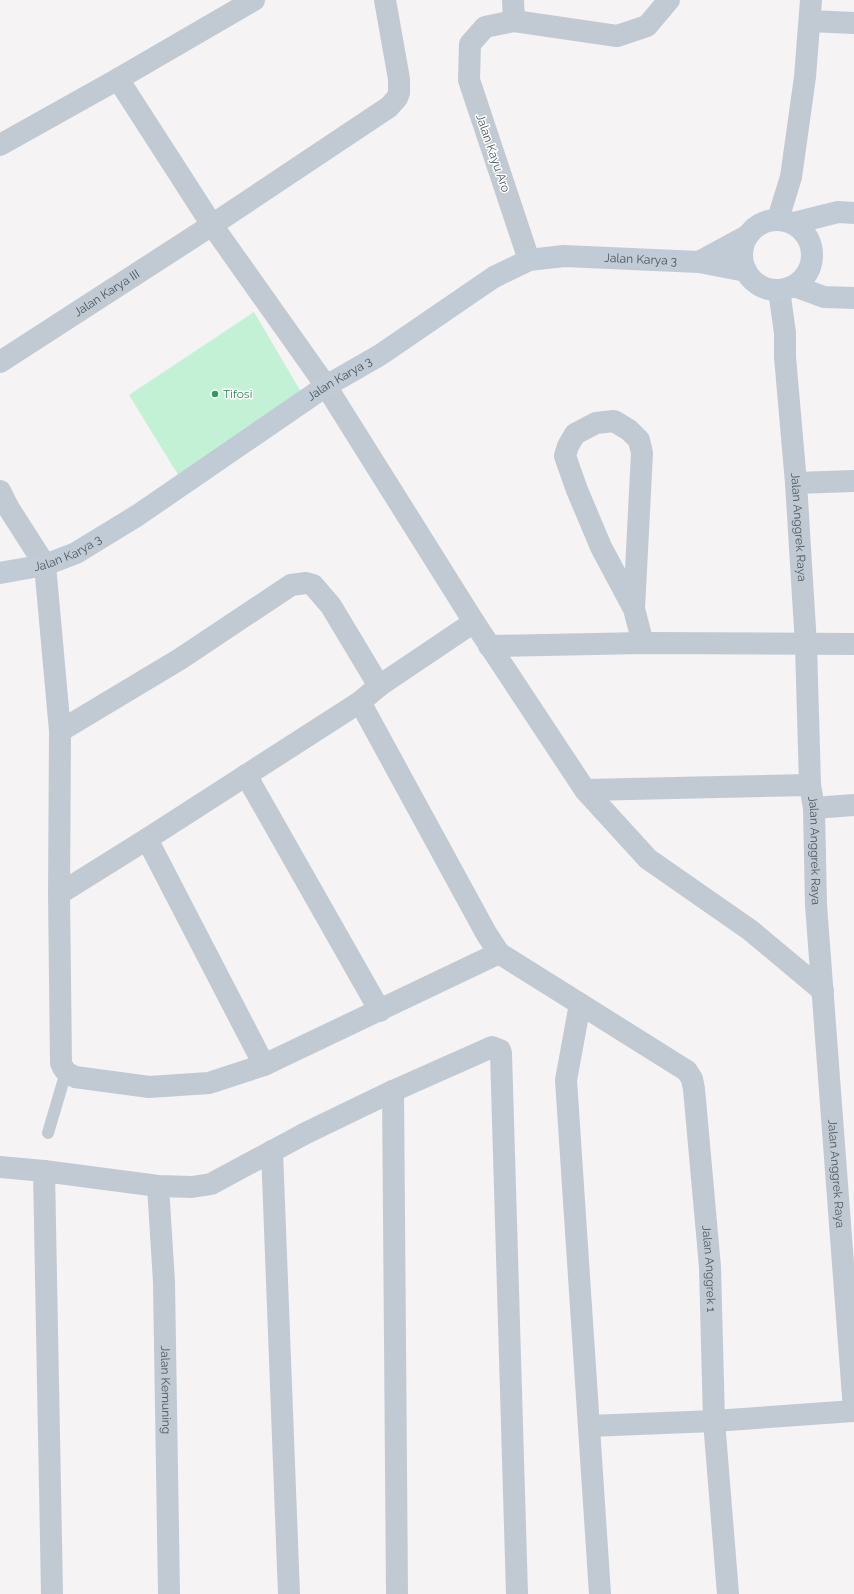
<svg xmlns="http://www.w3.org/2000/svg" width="854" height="1594" font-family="Raleway,sans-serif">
  <rect width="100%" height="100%" fill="#f5f3f3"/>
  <polygon fill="#c3f1d5" points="254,312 301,392 180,478 129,395"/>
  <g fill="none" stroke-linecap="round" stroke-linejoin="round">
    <polyline stroke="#c1cad2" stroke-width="12" points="48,1133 66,1072"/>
    <g stroke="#c1cad2" stroke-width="22">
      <polyline points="254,0 118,79 212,225 326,386 474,622 585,790 648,859 750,930 823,991"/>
      <polyline points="513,0 514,21"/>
      <polyline points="810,21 854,23"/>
      <polyline points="0,145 118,79"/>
      <polyline points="778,219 791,177 805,77 811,0"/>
      <polyline points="529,260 469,80 470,44 485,27 514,21 617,36 647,26 669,0"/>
      <path id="s1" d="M779,290L785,333V357L796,483L806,645L810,785L814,808L816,905L854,1410"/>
      <path id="s2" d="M0,362L212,225L389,107L397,98L399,93V79L385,0"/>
      <polyline points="796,483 854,481"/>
      <path d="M0,491L8,507L45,565L60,731L59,894L61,1063C64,1071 67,1073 75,1077L149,1087L209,1083L264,1065"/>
      <polyline points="634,609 601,547 577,490 565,456 568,446 575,434 596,423 614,421 629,430 639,440 642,453 634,609 643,643"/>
      <polyline points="489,646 643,643 854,644"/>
      <path id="s3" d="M360,702L486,933L499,953L687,1071L692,1079L694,1089L710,1267L714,1421L728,1594"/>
      <polyline points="60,731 180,659 291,585 306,583 313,585 331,606 379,686"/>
      <polyline points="246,775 380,1011"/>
      <polyline points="585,790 810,785"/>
      <polyline points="814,808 854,805"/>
      <polyline points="147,839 264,1065 499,953"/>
      <polyline points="59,894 147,839 360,702 379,686 474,622"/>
      <polyline points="580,1004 566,1080 600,1594"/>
      <polyline points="393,1091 397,1594"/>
      <polyline points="272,1151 289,1594"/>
      <polyline points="0,1167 44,1171 158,1186 192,1187 211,1184 306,1133 393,1091 492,1047 500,1050 501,1053 517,1594"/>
      <polyline points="44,1171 52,1594"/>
      <path id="s4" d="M158,1186L164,1282L169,1594"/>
      <polyline points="589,1426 714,1421 854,1411"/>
    </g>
    <g stroke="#c1cbd6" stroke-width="22">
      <circle cx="777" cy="255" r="35"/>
      <polyline points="794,223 838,212 854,213"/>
      <polyline points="699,262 747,236"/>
      <polyline points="794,286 824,297 854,298"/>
      <path id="s5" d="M0,573L45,565L76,553L138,515L326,386L380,355L494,277L529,260L564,256L699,262L746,271"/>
    </g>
  </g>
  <circle fill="#2e9e5b" stroke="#fff" stroke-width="1.5" cx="215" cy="394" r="4"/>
  <g text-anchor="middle" stroke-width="3" stroke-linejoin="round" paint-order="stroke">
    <g font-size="12" fill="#4a5661" stroke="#fff">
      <text transform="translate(493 153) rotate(71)" y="4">Jalan Kayu Aro</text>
      <text dy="4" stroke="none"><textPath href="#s5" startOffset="731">Jalan Karya 3</textPath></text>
      <text dy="4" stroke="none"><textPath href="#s2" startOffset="127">Jalan Karya III</textPath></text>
      <text dy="4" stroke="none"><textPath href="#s5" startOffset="395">Jalan Karya 3</textPath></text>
      <text dy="4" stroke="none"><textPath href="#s1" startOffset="238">Jalan Anggrek Raya</textPath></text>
      <text dy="4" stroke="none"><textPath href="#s5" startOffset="71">Jalan Karya 3</textPath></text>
      <text dy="4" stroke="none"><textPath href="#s1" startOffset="562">Jalan Anggrek Raya</textPath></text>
      <text dy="4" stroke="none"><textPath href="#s1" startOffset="886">Jalan Anggrek Raya</textPath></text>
      <text dy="4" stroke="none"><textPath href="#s3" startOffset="709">Jalan Anggrek 1</textPath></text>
      <text dy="4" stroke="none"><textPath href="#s4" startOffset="204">Jalan Kemuning</textPath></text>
    </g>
    <g font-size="12" fill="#27864d" stroke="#fff" text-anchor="start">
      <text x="223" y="398">Tifosi</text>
    </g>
  </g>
</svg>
